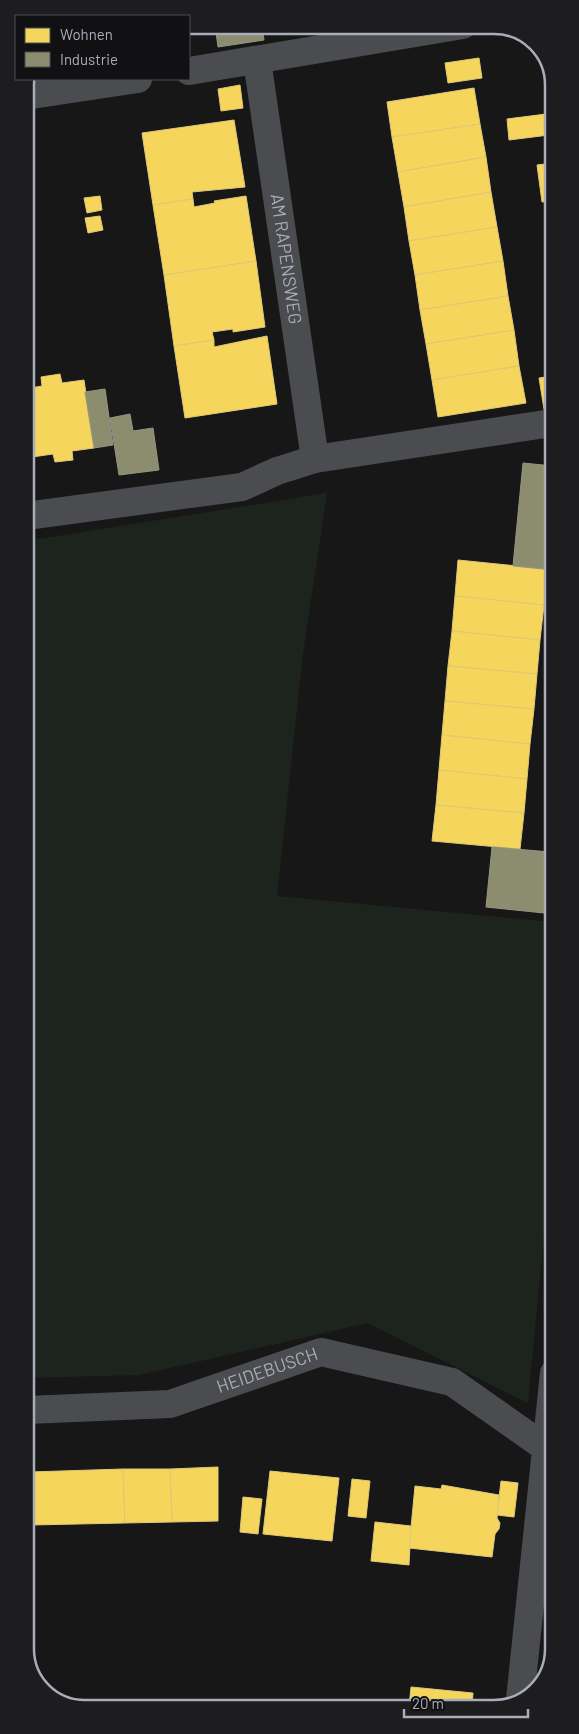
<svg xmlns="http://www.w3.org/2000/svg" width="579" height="1734" font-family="Barlow,sans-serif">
  <rect width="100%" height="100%" fill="#171717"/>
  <polygon fill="#1d241e" points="327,493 303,654 277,896 553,922 553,1141 528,1403 368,1323 139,1375 27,1378 26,541"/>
  <g fill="#f6d55c" stroke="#dfc978">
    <polygon points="479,58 482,78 448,83 445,63"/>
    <polygon points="240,85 243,108 221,111 218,89"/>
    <polygon points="474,88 480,124 392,137 387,102"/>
    <polygon points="546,114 549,135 509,140 507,119"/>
    <polygon points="234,120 245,187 192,192 193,199 153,205 142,133"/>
    <polygon points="480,124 486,157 398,172 392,137"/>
    <polygon points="486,157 491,192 404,207 398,172"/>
    <polygon points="552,163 552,201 542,202 537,165"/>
    <polygon points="491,192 497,227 409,241 404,207"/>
    <polygon points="100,196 102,210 87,213 84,198"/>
    <polygon points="246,196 256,261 164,275 153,205 193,199 194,207 215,203 214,201"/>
    <polygon points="100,216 103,230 88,233 85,218"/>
    <polygon points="497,227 503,261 415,275 409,241"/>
    <polygon points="256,261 265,327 233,332 233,329 212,332 214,340 174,346 164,275"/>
    <polygon points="503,261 508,296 420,310 415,275"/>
    <polygon points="508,296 514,330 426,344 420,310"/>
    <polygon points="514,330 519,366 432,380 426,344"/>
    <polygon points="267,336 277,404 185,418 174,346 214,340 214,347"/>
    <polygon points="519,366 526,403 438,417 432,380"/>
    <polygon points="60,374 62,383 84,380 94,448 72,451 73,460 55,462 53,454 32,457 26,416 25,389 42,386 41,377"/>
    <polygon points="552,376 552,413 545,415 539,378"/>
    <polygon points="26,416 32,457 26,458"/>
    <polygon points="458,560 547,569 544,605 455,596"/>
    <polygon points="455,596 544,605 540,640 452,631"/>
    <polygon points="452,631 540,640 537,674 448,666"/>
    <polygon points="448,666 537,674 534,709 445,701"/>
    <polygon points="445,701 534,709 530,744 442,735"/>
    <polygon points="442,735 530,744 527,779 439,770"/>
    <polygon points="439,770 527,779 524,813 436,805"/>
    <polygon points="436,805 524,813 520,849 432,841"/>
    <polygon points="218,1467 218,1521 172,1522 170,1469"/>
    <polygon points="123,1469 125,1523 31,1525 30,1472"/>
    <polygon points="123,1469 170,1469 172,1522 125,1523"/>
    <polygon points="270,1471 339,1478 332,1541 263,1534"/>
    <polygon points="352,1479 370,1481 366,1518 348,1516"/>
    <polygon points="501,1481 518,1483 514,1517 497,1515"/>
    <polygon points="442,1485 499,1495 497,1518 500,1523 499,1529 495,1534 492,1557 409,1548 415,1486 441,1489"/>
    <polygon points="243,1497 262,1499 258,1534 240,1532"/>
    <polygon points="375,1522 411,1526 409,1565 371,1561"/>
    <polygon points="411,1687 473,1693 472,1707 409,1707"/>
  </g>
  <g fill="#8c8c6e" stroke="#949684">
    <polygon points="215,25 262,25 264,40 218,47"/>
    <polygon points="105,389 113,445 94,448 85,392"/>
    <polygon points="130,414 133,431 153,428 159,470 119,475 110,418"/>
    <polygon points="523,463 553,466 553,570 513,566"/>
    <polygon points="492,847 550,852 544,913 486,907"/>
  </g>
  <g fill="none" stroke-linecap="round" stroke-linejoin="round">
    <g stroke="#4b4c50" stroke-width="28">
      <path id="s1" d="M257,60L315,459"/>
      <polyline points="189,71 463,25"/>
      <polyline points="25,96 138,79"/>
      <polyline points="26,516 242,487 277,471 315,459 552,423"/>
      <path id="s2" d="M27,1410L170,1404L321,1352L452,1382L546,1448"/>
      <polyline points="520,1700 554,1373"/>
    </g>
  </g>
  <g text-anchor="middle" stroke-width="5" stroke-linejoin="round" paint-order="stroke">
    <g font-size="18" fill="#a8adb8" stroke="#111113">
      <text dy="6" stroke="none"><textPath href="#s1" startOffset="201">AM RAPENSWEG</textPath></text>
      <text dy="6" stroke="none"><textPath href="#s2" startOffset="246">HEIDEBUSCH</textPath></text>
    </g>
  </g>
  <path d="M0 0H579V1734H0ZM85 34H494A51 51 0 0 1 545 85V1649A51 51 0 0 1 494 1700H85A51 51 0 0 1 34 1649V85A51 51 0 0 1 85 34Z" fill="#1d1d20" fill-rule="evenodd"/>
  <path fill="none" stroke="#a8adb8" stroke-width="2.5" d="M85 34H494A51 51 0 0 1 545 85V1649A51 51 0 0 1 494 1700H85A51 51 0 0 1 34 1649V85A51 51 0 0 1 85 34Z"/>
  <rect x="15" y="15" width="175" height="65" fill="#111113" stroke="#4d4f55"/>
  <rect x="25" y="28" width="25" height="15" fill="#f6d55c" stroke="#4d4f55"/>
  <text x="60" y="40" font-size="15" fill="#a8adb8">Wohnen</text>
  <rect x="25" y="52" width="25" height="15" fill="#8c8c6e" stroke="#4d4f55"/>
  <text x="60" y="65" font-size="15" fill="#a8adb8">Industrie</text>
  <path d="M404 1709v8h124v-8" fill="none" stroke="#a8adb8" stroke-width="2.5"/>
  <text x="412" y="1709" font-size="15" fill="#a8adb8" stroke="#111113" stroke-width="4" paint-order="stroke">20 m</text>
</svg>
